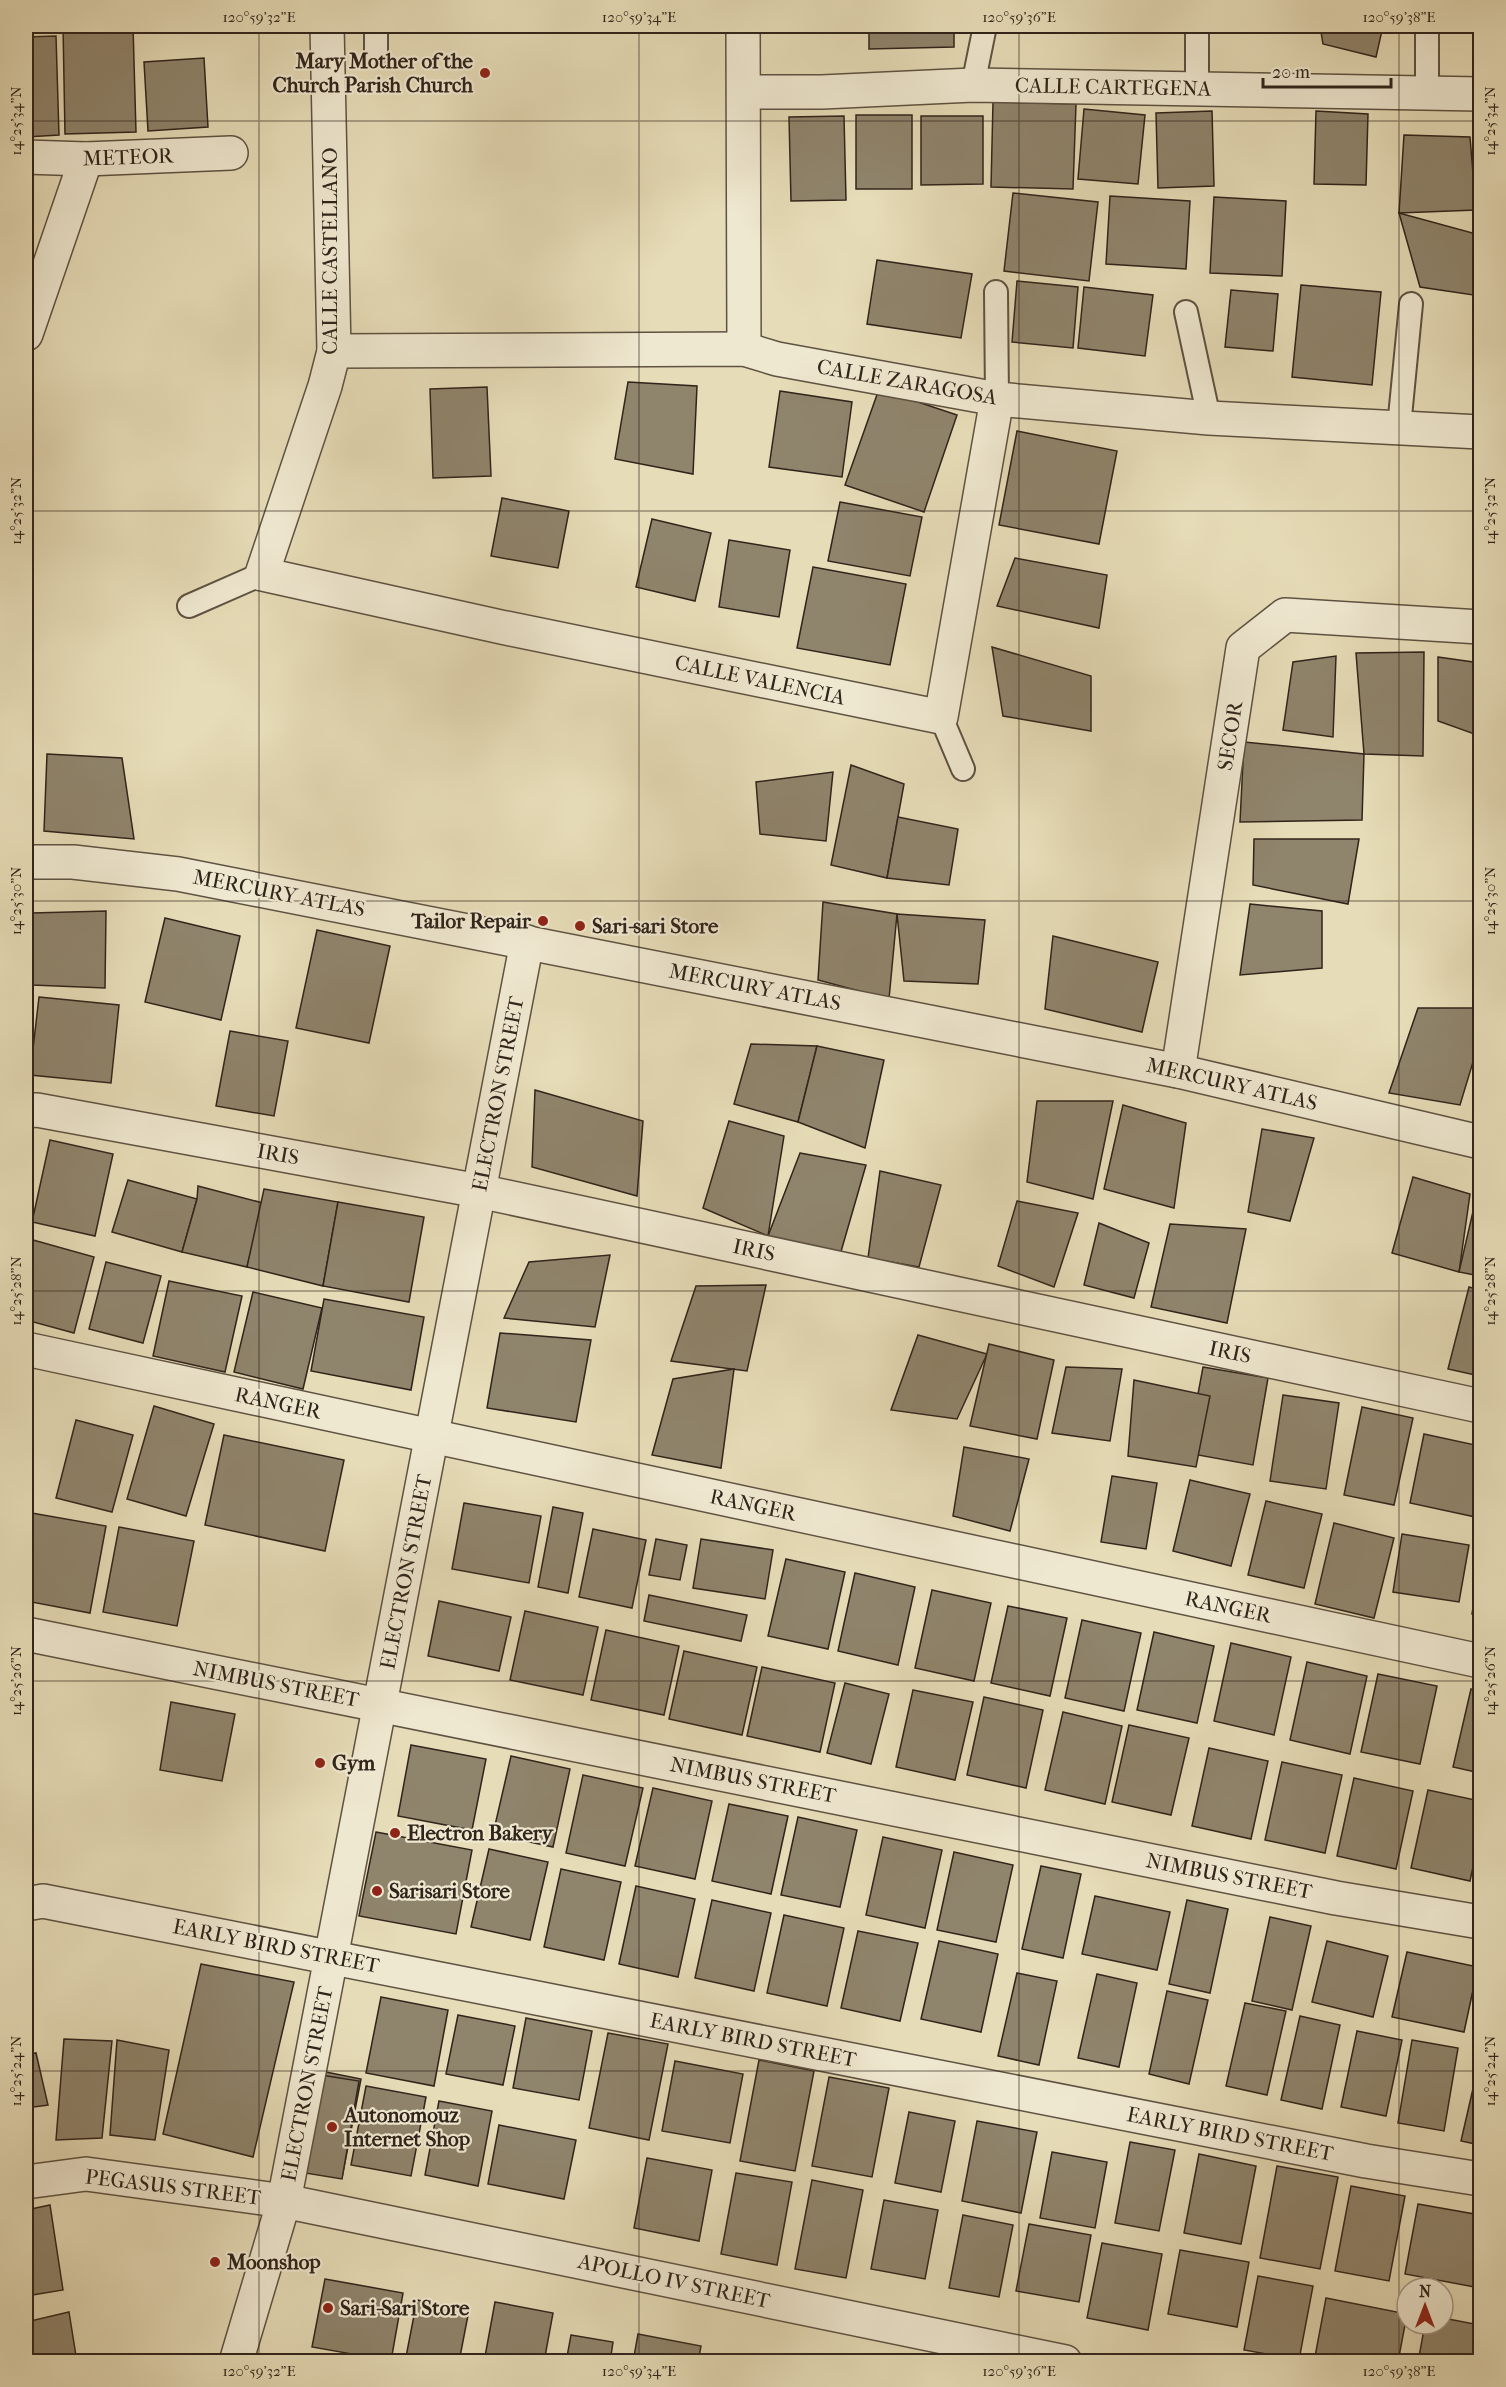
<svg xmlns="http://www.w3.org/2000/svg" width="1506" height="2387" font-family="'IM FELL French Canon',serif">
  <rect width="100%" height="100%" fill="#e6dcb7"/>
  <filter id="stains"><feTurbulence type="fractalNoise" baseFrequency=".00333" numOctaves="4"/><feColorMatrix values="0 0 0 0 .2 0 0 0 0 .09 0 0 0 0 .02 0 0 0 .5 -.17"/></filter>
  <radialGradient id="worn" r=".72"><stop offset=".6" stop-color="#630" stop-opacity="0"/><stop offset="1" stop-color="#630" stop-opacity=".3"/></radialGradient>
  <g fill="#8f846c" stroke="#30241b" stroke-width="1.5">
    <polygon points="63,26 133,26 136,132 65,134"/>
    <polygon points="869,26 954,26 954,47 869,49"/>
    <polygon points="997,26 1076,26 1076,31 997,29"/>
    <polygon points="1087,26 1145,26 1087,29"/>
    <polygon points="1320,26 1383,26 1376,57 1323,44"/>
    <polygon points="1461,26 1480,26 1480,33 1461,31"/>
    <polygon points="56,36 59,135 26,137 26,37"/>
    <polygon points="204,58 208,127 148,131 144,62"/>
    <polygon points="993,102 1076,104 1073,189 991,187"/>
    <polygon points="1084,109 1145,115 1138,184 1078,179"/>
    <polygon points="1212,111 1214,186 1158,188 1156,113"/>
    <polygon points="1316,111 1368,114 1366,185 1314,184"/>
    <rect x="856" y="115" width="56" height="74"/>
    <polygon points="844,116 846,200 791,201 789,117"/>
    <polygon points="921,116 983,116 983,184 921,185"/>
    <polygon points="1404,135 1470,137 1476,210 1399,213"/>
    <polygon points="1013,193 1098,202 1089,281 1004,271"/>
    <polygon points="1110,196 1190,201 1186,269 1106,264"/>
    <polygon points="1214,197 1286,201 1282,276 1210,273"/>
    <polygon points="1399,213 1480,235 1480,296 1420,287"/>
    <polygon points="877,260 972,274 961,338 867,324"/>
    <polygon points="1017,281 1078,287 1073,348 1012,342"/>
    <polygon points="1301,285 1381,292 1372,385 1292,377"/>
    <polygon points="1084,287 1153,295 1145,356 1078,348"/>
    <polygon points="1231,290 1278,294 1273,351 1225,347"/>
    <polygon points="628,382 697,386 693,474 615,459"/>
    <polygon points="487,387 491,476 433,478 430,389"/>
    <polygon points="879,389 957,415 924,512 845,485"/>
    <polygon points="780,391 852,402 842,477 769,467"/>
    <polygon points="1017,431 1117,451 1099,544 999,525"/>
    <polygon points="502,498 569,511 558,568 491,556"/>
    <polygon points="840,502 922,517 910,576 828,561"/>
    <polygon points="652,519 711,533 695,601 636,587"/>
    <polygon points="729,540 790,550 779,617 719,607"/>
    <polygon points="1015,558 1107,575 1099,628 997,606"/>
    <polygon points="813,567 906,584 890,665 797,648"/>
    <polygon points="992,647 1091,676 1091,731 1003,716"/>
    <polygon points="1424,652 1423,756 1364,754 1356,653"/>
    <polygon points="1336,656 1333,737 1283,730 1293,662"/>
    <polygon points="1438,657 1480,663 1480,736 1438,721"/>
    <polygon points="1244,742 1364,754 1362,820 1240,822"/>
    <polygon points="47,754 122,758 134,839 44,831"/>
    <polygon points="851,765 904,784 887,878 831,865"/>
    <polygon points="833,772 826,841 760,834 756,782"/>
    <polygon points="898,817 958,829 949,885 887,878"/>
    <polygon points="1254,839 1359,839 1348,904 1253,885"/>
    <polygon points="823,902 897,914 889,999 818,980"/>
    <polygon points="1250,904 1322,911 1322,968 1240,975"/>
    <polygon points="106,911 105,988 32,985 32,913"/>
    <rect x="26" y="913" width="6" height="72"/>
    <polygon points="897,914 985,920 978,984 904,981"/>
    <polygon points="165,918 240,936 221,1020 145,1002"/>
    <polygon points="317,930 390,946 369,1043 296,1028"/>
    <polygon points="1053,936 1158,962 1142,1032 1045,1009"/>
    <polygon points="39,997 119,1005 111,1083 30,1075"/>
    <polygon points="1418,1008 1480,1008 1480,1039 1460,1105 1389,1093"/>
    <polygon points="230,1031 288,1041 274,1116 216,1106"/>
    <polygon points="751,1044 817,1046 798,1122 734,1104"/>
    <polygon points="817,1046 884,1060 865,1148 798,1122"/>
    <polygon points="535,1090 643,1121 637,1196 532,1167"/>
    <polygon points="1037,1101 1113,1101 1093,1199 1027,1182"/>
    <polygon points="1123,1105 1186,1123 1174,1208 1104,1189"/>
    <polygon points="729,1121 784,1136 768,1236 703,1208"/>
    <polygon points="1262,1129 1314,1138 1290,1221 1248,1212"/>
    <polygon points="50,1140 113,1154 95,1236 32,1222"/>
    <polygon points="800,1153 866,1165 840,1255 768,1236"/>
    <polygon points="880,1171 941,1185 919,1267 868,1258"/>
    <polygon points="1413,1177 1470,1194 1459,1272 1392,1253"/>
    <polygon points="128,1180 197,1199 182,1252 112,1232"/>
    <polygon points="198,1186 263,1203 247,1267 182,1252 197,1199"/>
    <polygon points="264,1189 338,1202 323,1286 247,1267"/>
    <polygon points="1017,1201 1078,1213 1054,1287 998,1266"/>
    <polygon points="338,1202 424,1217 409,1302 323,1286"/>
    <polygon points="1475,1203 1480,1204 1480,1276 1459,1272"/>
    <polygon points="1099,1223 1149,1243 1134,1298 1084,1285"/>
    <polygon points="1170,1224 1246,1229 1227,1323 1151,1307"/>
    <polygon points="26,1238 94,1257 74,1333 26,1320"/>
    <polygon points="610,1255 595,1327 504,1318 529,1262"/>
    <polygon points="106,1262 161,1276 143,1343 89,1329"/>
    <polygon points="169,1281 242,1296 225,1372 153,1356"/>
    <polygon points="766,1285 747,1371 671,1361 696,1286"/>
    <polygon points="1469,1287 1480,1290 1480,1376 1448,1369"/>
    <polygon points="253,1292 322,1308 303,1389 234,1372"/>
    <polygon points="324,1299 424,1317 411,1390 311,1371"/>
    <polygon points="500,1333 591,1340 576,1422 487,1408"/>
    <polygon points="918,1335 987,1354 957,1419 891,1410"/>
    <polygon points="989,1344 1054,1360 1037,1439 970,1426"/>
    <polygon points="1066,1367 1122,1369 1110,1441 1052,1433"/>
    <polygon points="1203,1367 1268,1378 1253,1465 1187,1453"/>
    <polygon points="734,1369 721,1468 652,1455 673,1379"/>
    <polygon points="1134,1380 1210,1396 1196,1467 1128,1456"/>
    <polygon points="1283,1395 1339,1403 1326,1489 1270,1481"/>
    <polygon points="154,1406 214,1424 186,1516 127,1499"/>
    <polygon points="1362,1407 1413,1418 1394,1505 1344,1495"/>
    <polygon points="76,1420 133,1435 112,1512 56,1498"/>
    <polygon points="1424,1434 1480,1446 1480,1518 1410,1503"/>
    <polygon points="224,1435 344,1460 325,1551 205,1525"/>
    <polygon points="964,1447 1029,1459 1010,1531 953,1516"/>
    <polygon points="1112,1476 1157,1483 1146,1549 1101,1542"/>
    <polygon points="1190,1480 1250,1494 1231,1566 1173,1551"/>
    <polygon points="1266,1501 1322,1514 1304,1588 1248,1575"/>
    <polygon points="464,1503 541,1516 529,1583 452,1569"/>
    <polygon points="553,1507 583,1513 568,1593 538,1587"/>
    <polygon points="26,1512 106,1526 90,1613 26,1601"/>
    <polygon points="1334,1523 1394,1538 1374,1618 1315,1604"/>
    <polygon points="119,1527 194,1541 177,1626 103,1612"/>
    <polygon points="593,1529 646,1540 632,1608 579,1597"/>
    <polygon points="1402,1534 1469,1545 1459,1602 1393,1592"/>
    <polygon points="656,1539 687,1545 680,1580 649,1575"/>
    <polygon points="701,1539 773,1550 765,1599 693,1588"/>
    <polygon points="786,1559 845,1572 828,1649 768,1636"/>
    <polygon points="1480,1566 1480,1616 1472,1614"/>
    <polygon points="855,1573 915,1587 898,1665 838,1651"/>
    <polygon points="932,1590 991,1603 974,1681 915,1668"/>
    <polygon points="649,1595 747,1615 741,1641 644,1621"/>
    <polygon points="439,1601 511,1617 499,1671 428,1656"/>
    <polygon points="1008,1606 1067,1618 1050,1696 991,1683"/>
    <polygon points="525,1611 598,1627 583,1695 510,1680"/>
    <polygon points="1082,1620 1141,1633 1124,1711 1065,1698"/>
    <polygon points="606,1630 679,1646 664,1715 591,1700"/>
    <polygon points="1154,1632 1214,1646 1197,1723 1137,1710"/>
    <polygon points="1231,1643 1291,1657 1274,1735 1214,1721"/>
    <polygon points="684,1651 757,1667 742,1735 669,1719"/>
    <polygon points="1307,1662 1367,1676 1350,1754 1290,1740"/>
    <polygon points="762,1667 835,1683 820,1752 747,1736"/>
    <polygon points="1378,1674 1437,1686 1420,1764 1361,1752"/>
    <polygon points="845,1683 889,1694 871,1764 827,1753"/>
    <polygon points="1471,1689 1480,1691 1480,1773 1453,1767"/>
    <polygon points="913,1690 973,1702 955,1780 896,1767"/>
    <polygon points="984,1697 1043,1710 1026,1788 967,1775"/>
    <polygon points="171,1702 235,1714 222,1781 160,1770"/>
    <polygon points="1063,1712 1122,1726 1105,1804 1045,1790"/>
    <polygon points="1129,1725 1189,1738 1171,1815 1112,1802"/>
    <polygon points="411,1745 486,1759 472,1830 398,1816"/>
    <polygon points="1209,1748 1268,1761 1251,1839 1192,1826"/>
    <polygon points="511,1756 570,1769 553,1847 493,1834"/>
    <polygon points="1282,1762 1342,1775 1325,1853 1265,1840"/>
    <polygon points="583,1775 643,1788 625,1866 566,1853"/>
    <polygon points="1354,1778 1413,1791 1396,1869 1337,1856"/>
    <polygon points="653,1788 712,1801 695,1879 635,1866"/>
    <polygon points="1428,1790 1480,1801 1480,1834 1470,1881 1411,1868"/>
    <polygon points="729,1804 788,1816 771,1894 712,1881"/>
    <polygon points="798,1817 857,1830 840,1907 781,1895"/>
    <polygon points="376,1832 472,1850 456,1934 359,1916"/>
    <polygon points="883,1837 942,1850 925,1928 866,1915"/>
    <polygon points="489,1849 548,1862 530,1940 471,1927"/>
    <polygon points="954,1852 1013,1865 996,1942 937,1930"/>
    <polygon points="1041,1866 1081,1874 1063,1958 1022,1949"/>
    <polygon points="561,1869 621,1882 604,1960 544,1947"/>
    <polygon points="636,1886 695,1899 678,1977 619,1964"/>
    <polygon points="1095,1896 1170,1912 1157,1970 1082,1954"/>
    <polygon points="712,1900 771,1913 754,1991 695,1978"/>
    <polygon points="1187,1900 1228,1909 1210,1993 1169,1984"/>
    <polygon points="784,1915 844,1928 827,2006 767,1993"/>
    <polygon points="1270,1917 1311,1926 1292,2010 1252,2001"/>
    <polygon points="858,1931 918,1943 900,2021 841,2008"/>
    <polygon points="939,1941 998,1954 981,2032 921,2019"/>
    <polygon points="1327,1941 1388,1956 1373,2017 1312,2002"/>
    <polygon points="1407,1952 1478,1967 1464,2032 1392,2017"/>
    <polygon points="201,1964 294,1982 253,2157 163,2134"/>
    <polygon points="1017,1973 1057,1981 1039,2065 998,2056"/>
    <polygon points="1097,1974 1137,1983 1119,2067 1078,2058"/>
    <polygon points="1167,1991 1208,2000 1189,2084 1149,2074"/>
    <polygon points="381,1997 448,2010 434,2086 366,2073"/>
    <polygon points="1245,2003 1286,2011 1267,2095 1226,2086"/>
    <polygon points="458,2015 515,2026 503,2085 446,2074"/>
    <polygon points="1300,2016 1340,2025 1322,2109 1281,2100"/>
    <polygon points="526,2018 592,2031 579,2100 513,2088"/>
    <polygon points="1357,2031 1402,2040 1386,2116 1341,2107"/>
    <polygon points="608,2033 668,2044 649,2140 589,2128"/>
    <polygon points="64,2039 112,2041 102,2138 56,2140"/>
    <polygon points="117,2040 169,2050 155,2140 110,2135"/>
    <polygon points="1412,2040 1458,2048 1444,2131 1398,2123"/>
    <polygon points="36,2053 48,2105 26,2108 26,2055"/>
    <polygon points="1480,2058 1480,2145 1461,2141"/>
    <polygon points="759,2060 814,2071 795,2171 740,2161"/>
    <polygon points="675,2061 743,2074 730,2143 662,2131"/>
    <polygon points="321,2071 361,2079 342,2178 303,2171"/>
    <polygon points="321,2075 359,2081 342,2179 305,2173"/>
    <polygon points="829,2077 889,2088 872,2177 812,2166"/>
    <polygon points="366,2086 426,2097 411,2176 351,2165"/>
    <polygon points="439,2101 492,2111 478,2186 425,2175"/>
    <polygon points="909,2112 955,2121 941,2192 895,2183"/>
    <polygon points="977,2121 1037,2132 1021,2213 962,2201"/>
    <polygon points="499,2125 576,2140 564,2199 488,2184"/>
    <polygon points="1130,2142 1175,2150 1159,2231 1115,2223"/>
    <polygon points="1052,2152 1107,2162 1095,2228 1040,2218"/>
    <polygon points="1199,2154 1256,2166 1241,2244 1184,2233"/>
    <polygon points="647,2158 712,2170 699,2241 634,2228"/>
    <polygon points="1277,2166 1338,2177 1320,2269 1260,2258"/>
    <polygon points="736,2173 792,2182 777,2265 721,2254"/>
    <polygon points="812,2180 863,2190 846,2278 795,2269"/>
    <polygon points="1351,2186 1405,2196 1389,2281 1335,2271"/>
    <polygon points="884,2200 938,2210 925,2279 871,2269"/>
    <polygon points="1418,2204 1480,2215 1480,2288 1405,2274"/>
    <polygon points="50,2205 63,2290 26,2296 26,2210"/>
    <polygon points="963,2215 1013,2225 999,2297 949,2288"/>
    <polygon points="1029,2224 1091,2235 1079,2302 1016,2291"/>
    <polygon points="1102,2243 1162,2254 1148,2330 1087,2318"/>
    <polygon points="1180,2250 1249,2262 1237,2327 1168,2314"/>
    <polygon points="1258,2276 1313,2286 1299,2360 1244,2350"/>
    <polygon points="325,2279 403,2293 391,2361 312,2347"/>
    <polygon points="1326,2298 1407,2314 1398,2362 1314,2362"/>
    <polygon points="417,2300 469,2310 459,2362 405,2362"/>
    <polygon points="495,2302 553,2313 544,2362 484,2362"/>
    <polygon points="69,2312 77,2362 26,2362 26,2322"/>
    <polygon points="1443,2318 1480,2325 1476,2362 1418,2362 1425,2324 1443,2324"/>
    <polygon points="638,2334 701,2346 698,2362 633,2362"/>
    <polygon points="571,2335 613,2342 610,2362 566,2362"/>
  </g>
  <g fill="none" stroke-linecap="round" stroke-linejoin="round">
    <defs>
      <g id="service">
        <polyline points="376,26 376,54"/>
        <polyline points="1197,26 1197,88"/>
        <polyline points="1427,26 1427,94"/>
        <polyline points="973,85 985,26"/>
        <polyline points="996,292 997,399"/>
        <polyline points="1186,312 1209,418"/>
        <polyline points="1399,427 1411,304"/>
        <polyline points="189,606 262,574"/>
        <polyline points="941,717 963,769"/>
      </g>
      <g id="minor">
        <polyline points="327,26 334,351 325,386 262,574 501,627 941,717 997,399"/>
        <polyline points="743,26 744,349"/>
        <polyline points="745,92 822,92 973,85 1480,94"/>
        <polyline points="26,157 86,159 231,153"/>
        <polyline points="26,334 86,159"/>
        <polyline points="334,351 744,349 777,359 997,399 1209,418 1480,432"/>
        <polyline points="26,862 73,862 178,874 1178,1071 1480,1142"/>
        <polyline points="1178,1071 1243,648 1285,615 1480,627"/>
        <polyline points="26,1111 37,1110 479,1191 1480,1406"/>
        <polyline points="26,1349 1480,1661"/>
        <polyline points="26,1634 1336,1898 1480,1922"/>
        <polyline points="26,1904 43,1901 1366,2161 1480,2179"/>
        <polyline points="26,2182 86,2174 284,2201 527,942"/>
      </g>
      <polyline id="tertiary" points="236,2362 284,2201 1065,2362"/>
    </defs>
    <use href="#service" stroke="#5e5242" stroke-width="26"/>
    <use href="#minor" stroke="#5e5242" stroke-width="36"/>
    <use href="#tertiary" stroke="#5e5242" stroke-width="36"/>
    <use href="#service" stroke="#efe8d0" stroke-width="22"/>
    <use href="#minor" stroke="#efe8d0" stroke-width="33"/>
    <use href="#tertiary" stroke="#efe8d0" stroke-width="33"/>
  </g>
  <path fill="none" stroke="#30241b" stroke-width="1.5" stroke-opacity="0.45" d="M259,26V2362M639,26V2362M1019,26V2362M1399,26V2362M26,121H1480M26,511H1480M26,901H1480M26,1291H1480M26,1681H1480M26,2071H1480"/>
  <g fill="#8f2418" stroke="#efe8d0" stroke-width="2">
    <circle cx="485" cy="73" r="6"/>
    <circle cx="543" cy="921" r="6"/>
    <circle cx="580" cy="926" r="6"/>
    <circle cx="320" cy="1763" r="6"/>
    <circle cx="395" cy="1833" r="6"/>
    <circle cx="377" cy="1891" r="6"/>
    <circle cx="332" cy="2127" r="6"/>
    <circle cx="215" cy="2262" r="6"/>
    <circle cx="328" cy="2308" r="6"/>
  </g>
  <g text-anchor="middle" stroke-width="4.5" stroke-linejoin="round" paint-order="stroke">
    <g font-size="21" font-weight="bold" fill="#30241b" stroke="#efe8d0" text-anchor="start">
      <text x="473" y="68" text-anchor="end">Mary Mother of the<tspan x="473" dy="24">Church Parish Church</tspan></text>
      <text x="531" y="928" text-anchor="end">Tailor Repair</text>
      <text x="592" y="933">Sari-sari Store</text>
      <text x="332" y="1770">Gym</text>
      <text x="407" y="1840">Electron Bakery</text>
      <text x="389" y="1898">Sarisari Store</text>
      <text x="344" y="2122">Autonomouz<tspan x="344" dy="24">Internet Shop</tspan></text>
      <text x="227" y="2269">Moonshop</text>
      <text x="340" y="2315">Sari-Sari Store</text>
    </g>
    <g font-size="21" fill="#30241b" stroke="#efe8d0">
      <text transform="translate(1113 87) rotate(1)" y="7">CALLE CARTEGENA</text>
      <text transform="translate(128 157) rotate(-2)" y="7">METEOR</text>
      <text transform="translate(330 251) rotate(-90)" y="7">CALLE CASTELLANO</text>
      <text transform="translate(907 382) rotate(10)" y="7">CALLE ZARAGOSA</text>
      <text transform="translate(760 680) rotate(12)" y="7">CALLE VALENCIA</text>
      <text transform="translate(1230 736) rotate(-81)" y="7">SECOR</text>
      <text transform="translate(279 893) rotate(11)" y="7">MERCURY ATLAS</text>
      <text transform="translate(755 987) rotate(11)" y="7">MERCURY ATLAS</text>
      <text transform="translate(1232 1084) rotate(13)" y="7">MERCURY ATLAS</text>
      <text transform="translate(498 1094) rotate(-79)" y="7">ELECTRON STREET</text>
      <text transform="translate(278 1154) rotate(10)" y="7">IRIS</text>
      <text transform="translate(754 1250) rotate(12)" y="7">IRIS</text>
      <text transform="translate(1230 1352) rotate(12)" y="7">IRIS</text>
      <text transform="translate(278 1403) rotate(12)" y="7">RANGER</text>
      <text transform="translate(753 1505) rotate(12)" y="7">RANGER</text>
      <text transform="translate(406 1572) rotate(-79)" y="7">ELECTRON STREET</text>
      <text transform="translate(1228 1607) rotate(12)" y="7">RANGER</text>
      <text transform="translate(276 1684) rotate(11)" y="7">NIMBUS STREET</text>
      <text transform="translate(753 1780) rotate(11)" y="7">NIMBUS STREET</text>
      <text transform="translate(1229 1876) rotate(11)" y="7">NIMBUS STREET</text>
      <text transform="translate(276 1946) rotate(11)" y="7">EARLY BIRD STREET</text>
      <text transform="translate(753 2040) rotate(11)" y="7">EARLY BIRD STREET</text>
      <text transform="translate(307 2084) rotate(-79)" y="7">ELECTRON STREET</text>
      <text transform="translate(1230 2134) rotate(11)" y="7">EARLY BIRD STREET</text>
      <text transform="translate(173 2187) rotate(7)" y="7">PEGASUS STREET</text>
      <text transform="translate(674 2281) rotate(12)" y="7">APOLLO IV STREET</text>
    </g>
  </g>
  <rect width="1506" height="2387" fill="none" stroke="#e6dcb7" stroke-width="66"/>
  <g transform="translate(1425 2306)"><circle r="28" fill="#efe8d0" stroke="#a39a88" stroke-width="1.5"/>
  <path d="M0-4.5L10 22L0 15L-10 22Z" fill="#8f2418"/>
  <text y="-9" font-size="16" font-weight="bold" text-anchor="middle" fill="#30241b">N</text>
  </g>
  <path d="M1263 78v9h128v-9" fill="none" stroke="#30241b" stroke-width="3"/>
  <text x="1272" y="78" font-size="18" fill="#30241b" stroke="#efe8d0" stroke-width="4.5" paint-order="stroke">20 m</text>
  <rect x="33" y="33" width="1440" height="2321" fill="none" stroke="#30241b" stroke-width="2"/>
  <g font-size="15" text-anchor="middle" fill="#30241b">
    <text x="259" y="22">120°59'32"E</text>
    <text x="639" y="22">120°59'34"E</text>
    <text x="1019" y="22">120°59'36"E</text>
    <text x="1399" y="22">120°59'38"E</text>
    <text transform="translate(16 121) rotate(-90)" y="5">14°25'34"N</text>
    <text transform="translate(1490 121) rotate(-90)" y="5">14°25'34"N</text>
    <text transform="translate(16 511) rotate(-90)" y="5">14°25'32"N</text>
    <text transform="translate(1490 511) rotate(-90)" y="5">14°25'32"N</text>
    <text transform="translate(16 901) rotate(-90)" y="5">14°25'30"N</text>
    <text transform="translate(1490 901) rotate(-90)" y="5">14°25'30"N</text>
    <text transform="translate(16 1291) rotate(-90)" y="5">14°25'28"N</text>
    <text transform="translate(1490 1291) rotate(-90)" y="5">14°25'28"N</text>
    <text transform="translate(16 1681) rotate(-90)" y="5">14°25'26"N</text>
    <text transform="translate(1490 1681) rotate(-90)" y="5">14°25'26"N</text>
    <text transform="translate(16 2071) rotate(-90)" y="5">14°25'24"N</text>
    <text transform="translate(1490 2071) rotate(-90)" y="5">14°25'24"N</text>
    <text x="259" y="2376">120°59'32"E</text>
    <text x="639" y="2376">120°59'34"E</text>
    <text x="1019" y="2376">120°59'36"E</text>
    <text x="1399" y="2376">120°59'38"E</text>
  </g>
  <rect width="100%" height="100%" filter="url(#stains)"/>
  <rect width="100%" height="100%" fill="url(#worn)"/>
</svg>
